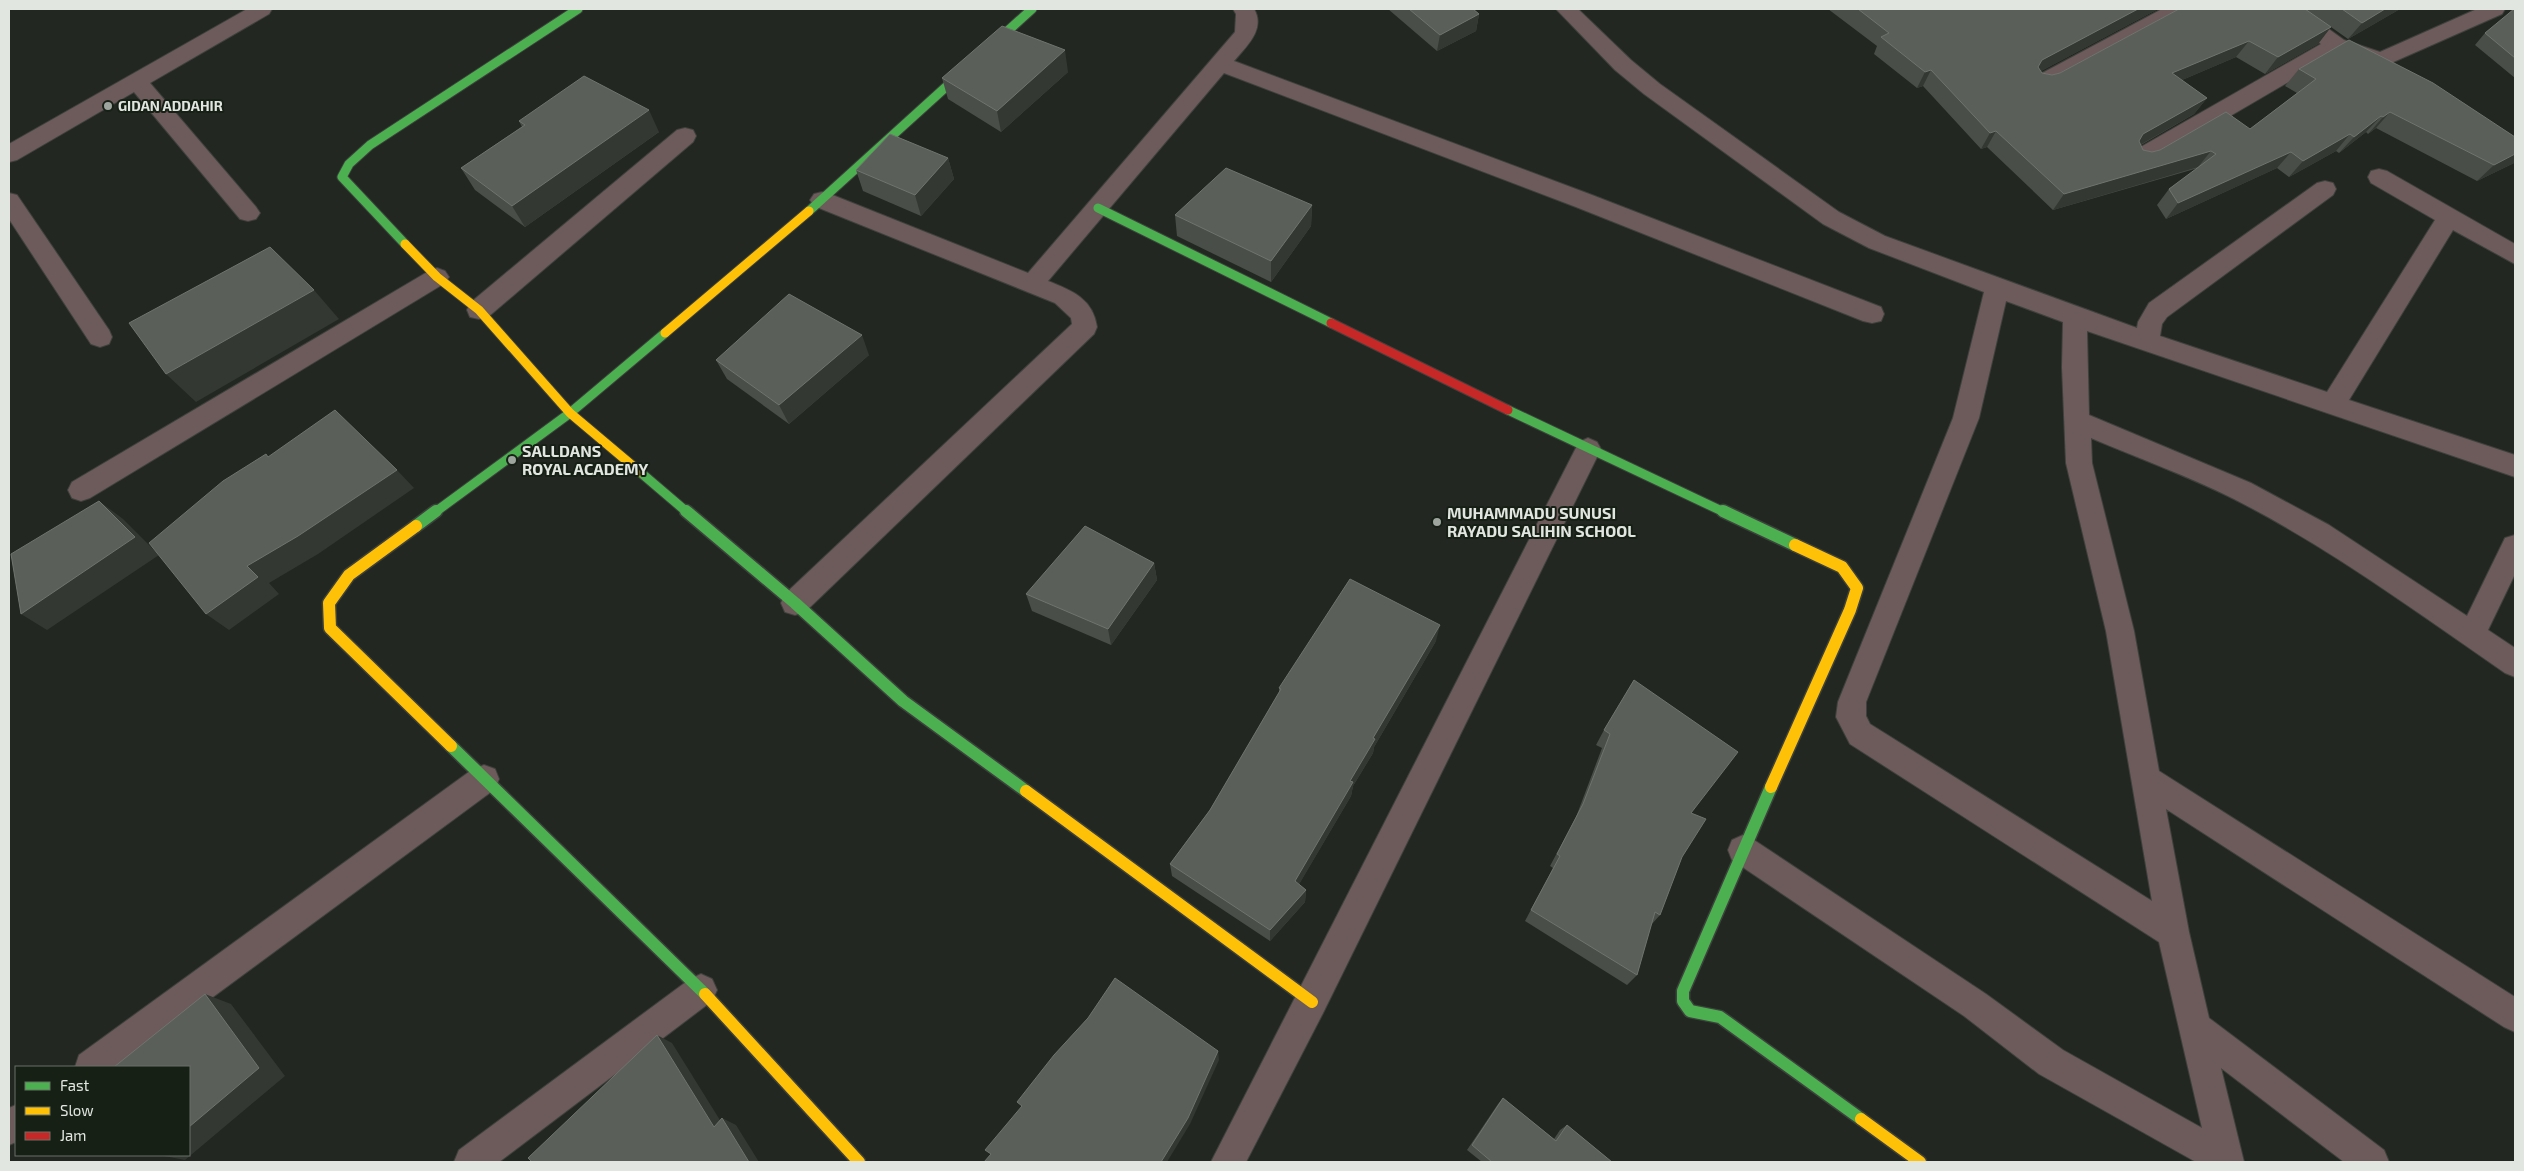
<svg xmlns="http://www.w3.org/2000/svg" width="2524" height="1171" font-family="'Exo 2',sans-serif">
  <rect width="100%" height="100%" fill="#222722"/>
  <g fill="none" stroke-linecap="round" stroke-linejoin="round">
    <defs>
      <g id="street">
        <polygon points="247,9 272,9 269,14 150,83 256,207 260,213 256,219 248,221 240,219 134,92 17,160 9,162 9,144"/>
        <path d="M1233,9H1254C1266,29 1246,47 1234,61L1592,195L1881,307L1884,314L1881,321L1872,323L1863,321L1576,207L1224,73L1048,281C1073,291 1093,299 1097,327L1094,334L805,612L795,615L785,612L781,603L785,594L1072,324L1071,318L1055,303L814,206L810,200L814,194L822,192L830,194L1028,273L1235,32L1236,14Z"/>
        <path d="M1556,9H1578L1631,60L1660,84L1839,212L1885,236L2137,328L2138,322L2149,303L2317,183L2325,181L2333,183L2336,189L2333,195L2167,317L2162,324L2160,336L2327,392L2435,220L2371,183L2368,177L2371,171L2379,169L2387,171L2515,244V264L2453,230L2349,400L2515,455V477L2087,331L2089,415L2251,483L2329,525L2467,616L2505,538L2515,535V574L2488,630L2515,648V677L2505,673C2417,612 2330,548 2234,499C2188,476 2138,458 2091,438L2092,463L2134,631L2159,771L2515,997V1032L2504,1027L2166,809L2189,932L2209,1018L2384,1150L2389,1162H2344L2221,1068L2244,1162H2196L2039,1074L1964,1016L1732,860L1728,850L1732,840L1743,835L1754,840L1986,994L2063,1050L2202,1128L2159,942L1850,744L1836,717L1838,702L1953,418L1984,292L1869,248L1823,224L1644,94L1615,70ZM2006,301L2063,322L2062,367L2066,463L2106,631L2152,901L1870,724L1866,716V702L1979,418Z"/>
        <polygon points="2162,9 2188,9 2185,14 2049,88 2041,90 2033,88 2030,83 2033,78"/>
        <polygon points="2277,9 2301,9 2344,40 2380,52 2477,9 2505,9 2502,14 2382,67 2338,53 2148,164 2140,166 2132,164 2129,158 2132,152 2321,44 2280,14"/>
        <polygon points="685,128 693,130 696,136 693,142 488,317 479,319 470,317 467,310 470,303 677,130"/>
        <polygon points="9,193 17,195 109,330 112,337 109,344 100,347 91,344 9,219"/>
        <polygon points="437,268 445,271 449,277 445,283 90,498 81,501 72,498 68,490 72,482 429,271"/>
        <polygon points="1588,438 1597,442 1601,449 1323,1013 1246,1162 1211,1162 1579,442"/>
        <polygon points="484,765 495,769 499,779 495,789 118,1067 75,1067 79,1055 473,769"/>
        <polygon points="701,974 712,979 717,990 712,1001 499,1162 454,1162 459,1150 690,979"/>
        <polygon points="16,1105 16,1142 9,1145 9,1108"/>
      </g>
      <g id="fast-far1">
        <polyline points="1098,208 1331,323"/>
        <polyline points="809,211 1032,9"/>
        <polyline points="405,244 342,177 349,164 370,145 578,9"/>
        <polyline points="1508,410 1726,513"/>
        <polyline points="640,472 688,513"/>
        <polyline points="434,513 570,413 665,333"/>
      </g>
      <g id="fast">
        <polyline points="686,511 795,603 903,701 1026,791"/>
        <polyline points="1723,511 1795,545"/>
        <polyline points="416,526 436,511"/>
        <polyline points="451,746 705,994"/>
        <polyline points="1771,787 1683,991 1683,1001 1690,1011 1720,1017 1861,1119"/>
      </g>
      <g id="slow-far1">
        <polyline points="405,244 437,277 479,310 570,413 640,472"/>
        <polyline points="665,333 809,211"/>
      </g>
      <g id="slow">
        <polyline points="416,526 349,575 329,603 330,628 451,746"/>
        <polyline points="1771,787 1850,610 1857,588 1842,567 1795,545"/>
        <polyline points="1026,791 1312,1002"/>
        <polyline points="705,994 859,1162"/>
        <polyline points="1861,1119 1920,1162"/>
      </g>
      <polyline id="jam" points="1331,323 1508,410"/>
    </defs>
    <use href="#street" stroke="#3e413d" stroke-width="2"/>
    <use href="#fast-far1" stroke="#3e413d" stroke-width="11"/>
    <use href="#fast" stroke="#3e413d" stroke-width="15"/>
    <use href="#slow-far1" stroke="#3e413d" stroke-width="11"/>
    <use href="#slow" stroke="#3e413d" stroke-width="15"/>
    <use href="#jam" stroke="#3e413d" stroke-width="11"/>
    <use href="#street" fill="#6d5b5b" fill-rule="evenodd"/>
    <use href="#fast-far1" stroke="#4caf50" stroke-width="9"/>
    <use href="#fast" stroke="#4caf50" stroke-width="12"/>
    <use href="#slow-far1" stroke="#ffc107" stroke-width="9"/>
    <use href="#slow" stroke="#ffc107" stroke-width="12"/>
    <use href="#jam" stroke="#c62828" stroke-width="9"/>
  </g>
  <g fill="#4a4e49">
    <polygon points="1388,9 1473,9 1479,14 1476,31 1437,51"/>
    <polygon points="1828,9 2158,9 2041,71 2042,73 2052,75 2060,73 2179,9 2400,9 2348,39 2331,27 2318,44 2265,74 2236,57 2182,80 2207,98 2194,114 2141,145 2143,150 2152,152 2250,129 2297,93 2285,86 2299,69 2514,163 2477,181 2376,128 2368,134 2366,132 2339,153 2336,151 2289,177 2277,168 2166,219 2157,205 2169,189 2198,168 2053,210 1987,147 1981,149 1923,86 1917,88 1874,54 1877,46"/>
    <polygon points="2515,9 2515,78 2475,45 2485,33"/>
    <polygon points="1068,72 1001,132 948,99 942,78"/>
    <polygon points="519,121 659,132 525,227 475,190 461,168 522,127"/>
    <polygon points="948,158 954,179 921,216 863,191 856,170"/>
    <polygon points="1312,205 1311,226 1271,282 1177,236 1175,215"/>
    <polygon points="869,355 789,424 727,379 716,360"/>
    <polygon points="1154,563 1157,580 1111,645 1032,611 1026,594"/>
    <polygon points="1436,641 1374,747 1373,753 1353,786 1351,796 1299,884 1306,890 1305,902 1270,941 1172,876 1170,864 1210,810 1279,693 1279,688"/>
    <polygon points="1634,680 1691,813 1682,857 1660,915 1651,925 1637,975 1627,985 1525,921 1553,868 1550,866 1576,817 1602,748 1596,745 1604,730"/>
    <polygon points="1503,1098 1554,1139 1560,1130 1567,1125 1612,1162 1482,1162 1467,1150 1498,1104"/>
  </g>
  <g fill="#333833">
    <polygon points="2138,9 2158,9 2032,76 2042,60"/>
    <polygon points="2385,9 2400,9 2348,39 2362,23"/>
    <polygon points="1479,14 1476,31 1437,51 1440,35"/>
    <polygon points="2331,27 2318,44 2265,74 2278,57"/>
    <polygon points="2249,41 2236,57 2161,89 2172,73"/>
    <polygon points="1065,50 1068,72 1001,132 997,111"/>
    <polygon points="1931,70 1923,86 1917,88 1925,72"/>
    <polygon points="2207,98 2194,114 2131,150 2143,134"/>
    <polygon points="649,110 659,132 525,227 512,206"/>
    <polygon points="2390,112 2376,128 2368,134 2383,117"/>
    <polygon points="2381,116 2366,132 2339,153 2354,137"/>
    <polygon points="1996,131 1987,147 1981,149 1990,133"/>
    <polygon points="2350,134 2336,151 2289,177 2303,161"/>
    <polygon points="2211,151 2198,167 2053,210 2064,194"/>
    <polygon points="2291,152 2277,168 2166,219 2178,203"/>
    <polygon points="2515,154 2515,161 2514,163 2477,181 2494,165"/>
    <polygon points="948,158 954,179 921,216 915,195"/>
    <polygon points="1312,205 1311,226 1271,282 1271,261"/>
    <polygon points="314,290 339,319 196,402 166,374"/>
    <polygon points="862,335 869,355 789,424 779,405"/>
    <polygon points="397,470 414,488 318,554 269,583 279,594 229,630 206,614 247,566"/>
    <polygon points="99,501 123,519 159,555 47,630 21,614"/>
    <polygon points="1154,563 1157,580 1111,645 1108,629"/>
    <polygon points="1440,625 1436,641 1374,747 1373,753 1353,786 1351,796 1294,893 1295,881 1373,738"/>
    <polygon points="1306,890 1305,902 1270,941 1270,930"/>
    <polygon points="205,994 231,1004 285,1076 185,1160 159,1155 189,1155 189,1127"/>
    <polygon points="657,1035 672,1043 728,1133 714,1127"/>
    <polygon points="1218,1051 1219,1060 1190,1124 1167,1162 1161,1162"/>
    <polygon points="722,1118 736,1125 759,1162 749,1162"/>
  </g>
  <g fill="#5b5f5a" stroke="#70746f">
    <polygon points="1409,9 1473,9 1479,14 1440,35"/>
    <polygon points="1858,9 2138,9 2042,60 2038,67 2042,73 2052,75 2060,73 2179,9 2305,9 2331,27 2278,57 2249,41 2172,73 2207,98 2143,134 2139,141 2143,150 2152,152 2160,150 2226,112 2250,129 2316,79 2299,69 2349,40 2433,83 2515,137 2515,154 2494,165 2390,112 2383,117 2381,116 2354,137 2350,134 2303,161 2291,152 2178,203 2169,189 2216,154 2211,151 2064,194 1996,131 1990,133 1931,70 1925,72 1881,37 1889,33"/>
    <polygon points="2342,9 2385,9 2362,23"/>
    <polygon points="2514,9 2515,9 2515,58 2485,33"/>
    <polygon points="1002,26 1065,50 997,111 942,78"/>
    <polygon points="584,76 649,110 512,206 461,168 525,125 519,121"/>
    <polygon points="890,134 948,158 915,195 856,170"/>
    <polygon points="1226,168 1312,205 1271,261 1175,215"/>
    <polygon points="270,247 314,290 166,374 129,323"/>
    <polygon points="789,294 862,335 779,405 716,360"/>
    <polygon points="335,410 397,470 298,536 247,566 258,577 206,614 149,543 223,481 266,454 268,457"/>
    <polygon points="99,501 135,537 21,614 11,554"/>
    <polygon points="1085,526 1154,563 1108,629 1026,594"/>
    <polygon points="1350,579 1440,625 1373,738 1375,739 1350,781 1353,782 1295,881 1306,890 1270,930 1170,864 1210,810 1281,689 1279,688"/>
    <polygon points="1634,680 1738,752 1691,813 1706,819 1682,857 1660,915 1655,912 1637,975 1531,910 1560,856 1557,854 1583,804 1610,734 1604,730"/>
    <polygon points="1115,978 1218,1051 1188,1118 1161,1162 984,1162 991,1154 985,1150 1022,1106 1017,1102 1054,1055 1088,1018"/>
    <polygon points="205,994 259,1068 189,1127 189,1067 114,1067"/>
    <polygon points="657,1035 714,1127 722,1118 749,1162 532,1162 528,1158"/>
    <polygon points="1503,1098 1556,1141 1567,1125 1612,1162 1492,1162 1472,1145"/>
  </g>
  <g fill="#9ea49e" stroke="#172015" stroke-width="2">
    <circle cx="108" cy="106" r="5"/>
    <circle cx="512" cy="460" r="5"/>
    <circle cx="1437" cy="522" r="5"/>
  </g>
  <g text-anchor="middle" stroke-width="4" stroke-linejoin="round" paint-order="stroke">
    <g font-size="14" font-weight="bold" fill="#e1e7e0" stroke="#172015" text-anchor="start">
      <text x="118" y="111">GIDAN ADDAHIR</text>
    </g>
    <g font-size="16" font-weight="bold" fill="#e1e7e0" stroke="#172015" text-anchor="start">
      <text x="522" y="457">SALLDANS<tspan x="522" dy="18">ROYAL ACADEMY</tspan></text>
      <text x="1447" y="519">MUHAMMADU SUNUSI<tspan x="1447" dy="18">RAYADU SALIHIN SCHOOL</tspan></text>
    </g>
  </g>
  <rect width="2524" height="1171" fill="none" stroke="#e1e7e0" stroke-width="20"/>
  <rect x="15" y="1066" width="175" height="90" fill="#172015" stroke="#687066"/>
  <rect x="25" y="1082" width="25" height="8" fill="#4caf50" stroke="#687066"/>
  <text x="60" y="1091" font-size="15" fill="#e1e7e0">Fast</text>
  <rect x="25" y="1107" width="25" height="8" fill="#ffc107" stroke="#687066"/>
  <text x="60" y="1116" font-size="15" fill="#e1e7e0">Slow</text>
  <rect x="25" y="1132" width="25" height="8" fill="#c62828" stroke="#687066"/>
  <text x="60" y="1141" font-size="15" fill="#e1e7e0">Jam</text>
</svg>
